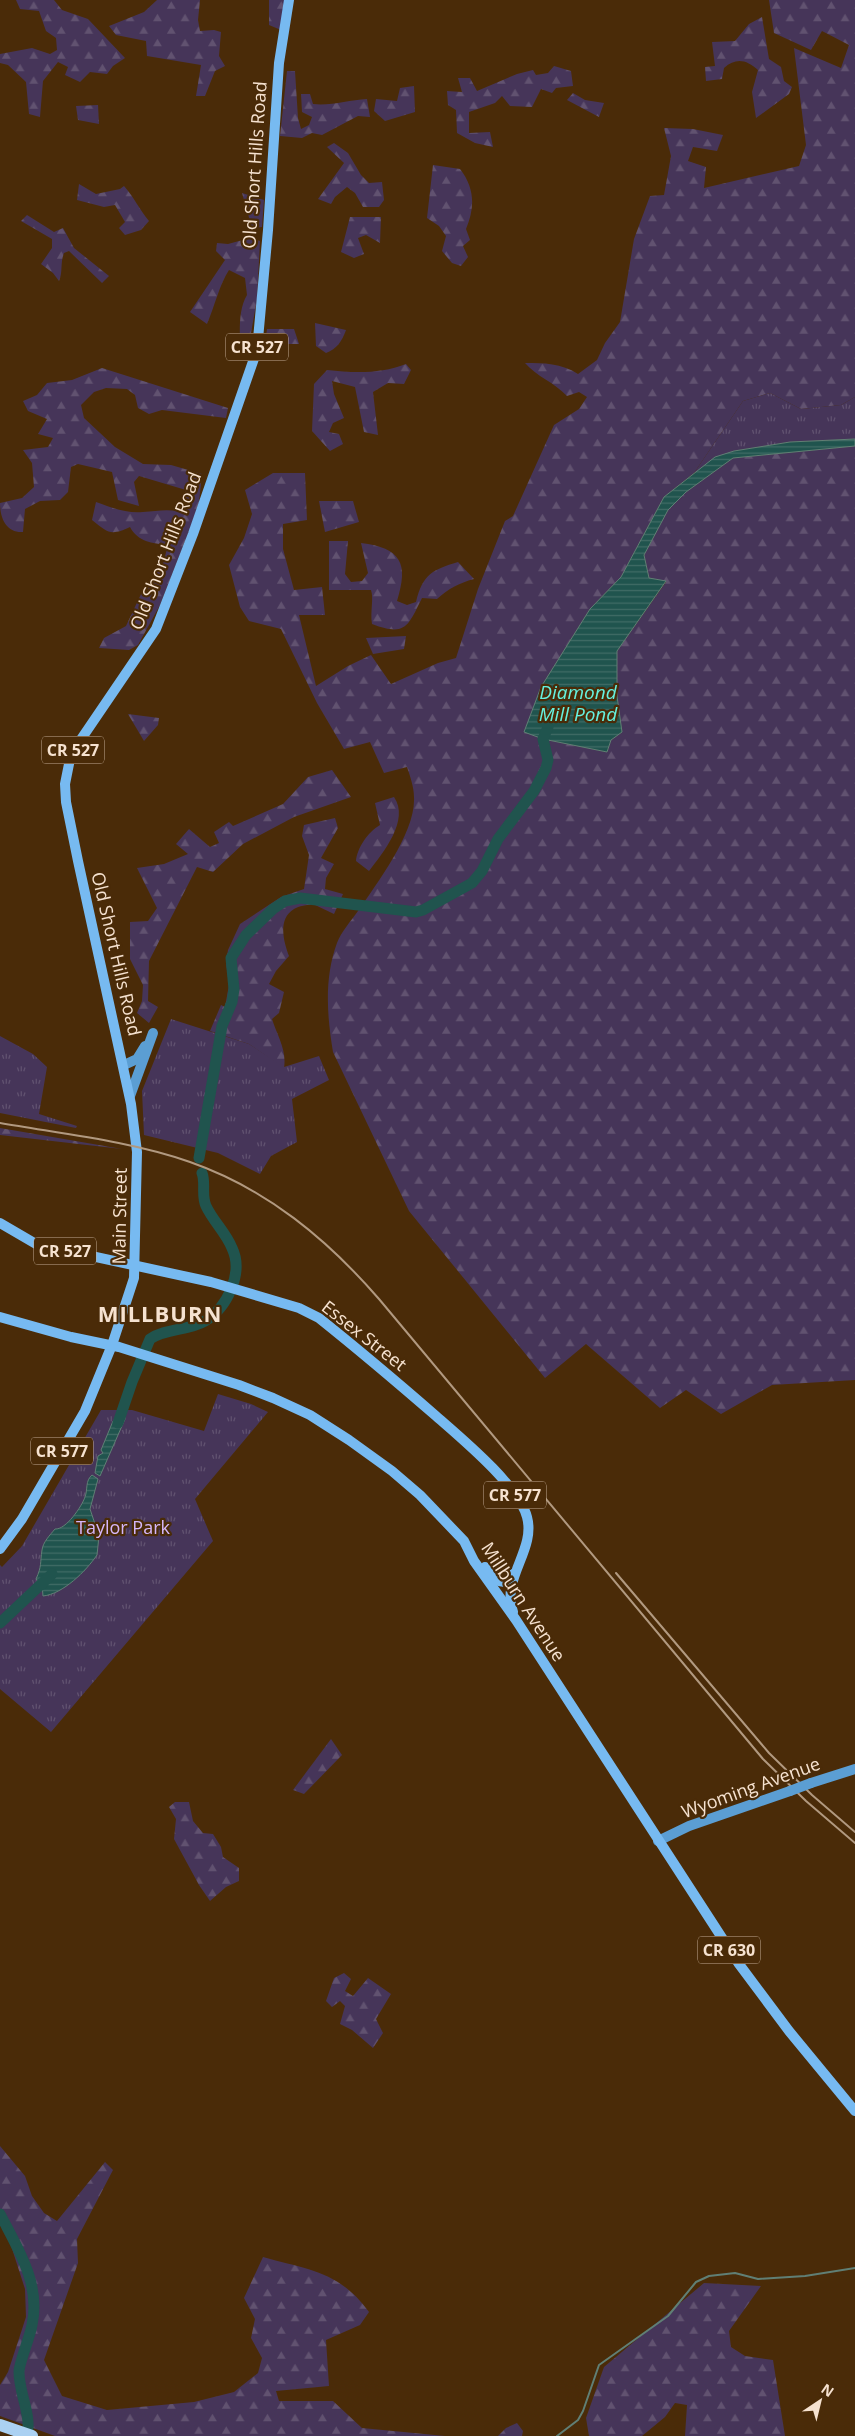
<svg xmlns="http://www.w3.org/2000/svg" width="855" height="2436" font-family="'Open Sans',sans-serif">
  <defs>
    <pattern id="forest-firs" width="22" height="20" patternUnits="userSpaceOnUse" patternTransform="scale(1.25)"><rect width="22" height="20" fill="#463559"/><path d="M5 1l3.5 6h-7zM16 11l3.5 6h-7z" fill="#615270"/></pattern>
    <pattern id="park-tufts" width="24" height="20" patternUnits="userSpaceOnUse" patternTransform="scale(1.25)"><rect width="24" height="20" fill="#463559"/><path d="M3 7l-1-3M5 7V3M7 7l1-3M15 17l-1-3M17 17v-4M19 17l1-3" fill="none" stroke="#615270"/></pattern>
    <pattern id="water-rules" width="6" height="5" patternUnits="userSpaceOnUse" patternTransform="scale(1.25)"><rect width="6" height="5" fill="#20544e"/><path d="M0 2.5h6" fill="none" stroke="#416c66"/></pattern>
  </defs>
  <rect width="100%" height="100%" fill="#4a2b08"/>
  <g fill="url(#forest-firs)">
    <polygon points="16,0 54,0 62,10 88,19 125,58 113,66 107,74 90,72 80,82 65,75 68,67 58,62 43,81 40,117 29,114 26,82 8,65 0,63 0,54 32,48 50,54 57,50 56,38 46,31 39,11 20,9"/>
    <polygon points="157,0 200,0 198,20 200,31 214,30 221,32 219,56 225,66 215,71 205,96 196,96 201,65 147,56 146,41 116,35 109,26 144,12"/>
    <polygon points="269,0 285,0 281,30 269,25"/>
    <path d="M769,0H855V397L841,405L801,409L770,393L743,401L694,473L664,497L621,577L590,609L541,687L543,739L607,752L611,740L622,732L617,696V651L666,582L649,578L644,555L668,510L686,492L733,458L855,446V1380L772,1385L721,1414L686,1390L660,1408L586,1344L545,1378L409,1211L333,1052C327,1016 324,978 337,943C341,932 351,921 358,911C377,883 416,832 414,797C414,787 410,776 407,767L384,773L370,742L344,749L317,703L281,629L249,621L240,607L229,565L244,538L252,514L245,490L273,473H305L307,520L283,524V549L294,590L322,587L325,615H299L316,686L348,666L371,655L391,684L438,663L456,658L478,589L505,521L513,516L554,425L579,409L587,397L579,392L567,396C554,382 537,377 525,363C544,363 561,363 578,374L597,360L605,343L620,322L634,239L650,196L664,195L671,156L664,128L693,129L723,135L717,151L693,147L688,161L706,167L704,188L799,166L806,145L794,48L841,68L849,45L822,31L811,50L774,33Z"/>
    <path d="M762,17L769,59L781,67L784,81L792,87L789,94L756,118L752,92L758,70C747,60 736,57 724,68L722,79L706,81L705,67L715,66L712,42L735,41L749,24Z"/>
    <polygon points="554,66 571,71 573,86 556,88 552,93 541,89 532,107 510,106 502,96 495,103 469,112 469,133 490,132 493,147 475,143 457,133 456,110 448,105 447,91 462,92 458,78 470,78 477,91 517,74 533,70 536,75 548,73"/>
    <path d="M287,71H295L298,118L301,129L309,125L312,117L302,112L301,94H310L313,104C331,106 349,100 367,99L370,117L358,116L322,135L312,133L302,138L280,136Z"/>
    <polygon points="414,86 415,112 385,121 374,111 376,99 397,101 400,88"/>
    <polygon points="573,93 585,100 604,103 599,117 567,100"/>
    <polygon points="98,105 99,124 78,120 76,106"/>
    <polygon points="334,143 348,153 361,175 369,183 382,182 384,200 379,207 363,207 355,193 347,187 335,197 331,204 318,199 344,163 327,147"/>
    <path d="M433,165L460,169C475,188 475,208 466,229L470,240L463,246L468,257L461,266L452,263L442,251L446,236L439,226L427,218Z"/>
    <path d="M79,184L96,194L120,189L124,186C134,197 139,209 149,221L141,230L125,235L119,228L125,222L115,205L104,207L77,200Z"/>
    <polygon points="242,193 264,200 262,227 252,228"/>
    <path d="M27,215L54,232L63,228L74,248L109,276L102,283L69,251L64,253C60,263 63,272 59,281L53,273L41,264L52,248V239L21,221Z"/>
    <polygon points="350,217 381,217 380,243 366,235 358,238 364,254 354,258 341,252"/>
    <path d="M250,238L260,241L257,299L248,350L240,348C240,331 238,310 247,295L245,278L229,270C220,283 214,308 207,324L190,312L225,260L216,251L217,243L228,244Z"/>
    <path d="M315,323L346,330C342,341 337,349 326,353L316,346Z"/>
    <polygon points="267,329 294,329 299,344 265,344"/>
    <path d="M406,364L411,370L404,384L388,383L373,392L378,435L364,432L355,387L332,381L334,394L344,418L333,423L329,432L339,434L343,444L330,451L312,431L314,384L327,370C354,373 381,374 406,364Z"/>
    <path d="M102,368L228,408L226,418L162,410L149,414L138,408L135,395L127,389L106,388L94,392L81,405L84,418L115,447L143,464L171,465L202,474L199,502L191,526L160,605L138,645L129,650L99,648L104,638L126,626L142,592L163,564L168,545C152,543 138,542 130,527C111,536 108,533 92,520L96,502C110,507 127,514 143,512C156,511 165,509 178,511L186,490L139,476L134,482L139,506L118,500L112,472L78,464L71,467L68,492L60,500L40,501L25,509L23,532C6,533 0,518 0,503L22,498L34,487L32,463L23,450L48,447L53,438L38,434L47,419L28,411L23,401L37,395L47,383L72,380Z"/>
    <polygon points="319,501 353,501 359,522 325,532"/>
    <path d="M329,541H348L345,574L351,582L362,581L368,573L361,543C401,548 409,563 397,601L407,605L416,602C423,574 432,570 458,562L474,579C459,583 448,589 437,599L422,598C408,626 406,637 372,624C370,611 374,599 371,590H329Z"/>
    <polygon points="406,636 404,649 373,654 366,638"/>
    <polygon points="128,714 159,718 158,725 144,741"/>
    <polygon points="332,770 351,797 294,817 243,844 213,872 197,867 149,961 148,1001 158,1007 149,1023 137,1013 142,1001 143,985 130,959 130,922 148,921 157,908 137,868 164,864 188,854 176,844 189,829 210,847 219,843 214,832 229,822 233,826 283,804 308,777"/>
    <path d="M394,797C410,820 383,853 369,871L356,861C357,848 368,832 380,825L375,803Z"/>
    <path d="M335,818L338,828L321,858L334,864L326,878L325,889L343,894L334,914L313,904C307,905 299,906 294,909C277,919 284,943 289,956L276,971L269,984L284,992L279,1013L272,1019C277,1035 287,1050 284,1068L249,1044L210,1031L221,1005L225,1007L229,985L226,963L228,950L240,924L281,897L304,889L309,855L302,836L304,825Z"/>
    <polygon points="0,1128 122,1149 0,1135"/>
    <polygon points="331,1739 342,1755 304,1794 293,1790"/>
    <polygon points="175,1802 189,1802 193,1821 203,1833 213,1834 221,1847 223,1857 239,1868 239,1881 226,1887 210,1901 199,1885 174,1839 176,1819 169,1807"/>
    <polygon points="344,1973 351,1979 345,1991 353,1996 368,1978 391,1994 376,2019 383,2033 373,2048 352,2030 340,2024 345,2006 340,2001 332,2007 326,2001 334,1978"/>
    <path d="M0,2146L25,2176L32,2196L44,2213L57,2221L105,2162L113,2170L77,2239L78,2263L44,2360L62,2396L107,2410L194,2402L234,2392L258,2373L262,2358L251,2338L255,2319L244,2298L263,2257C309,2270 339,2271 369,2312L360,2325L326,2340L329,2386L276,2391L279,2401H333L362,2428L445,2436H55L0,2416V2385L8,2372L26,2317L25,2289L6,2230L0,2219Z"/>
    <polygon points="704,2283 761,2286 729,2331 731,2347 745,2356 773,2360 785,2436 685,2436 687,2405 675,2403 665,2417 642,2436 589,2436 586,2418 604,2367"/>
    <polygon points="517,2423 523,2431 522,2436 498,2436 506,2428"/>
  </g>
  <g fill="url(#park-tufts)">
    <polygon points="770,393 801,409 841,405 855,397 855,439 790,442 734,451 694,473 743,401"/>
    <polygon points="171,1019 249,1044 284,1067 319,1056 329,1080 292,1099 297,1142 271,1156 260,1174 218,1153 144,1135 142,1091"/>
    <polygon points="0,1036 33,1054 47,1067 39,1114 77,1126 76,1128 0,1113"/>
    <polygon points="218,1394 251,1404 268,1412 195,1499 213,1541 51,1732 0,1689 0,1565 2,1567 22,1546 101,1410 132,1410 204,1431"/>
  </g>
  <g fill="url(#water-rules)" stroke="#607f75">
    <polygon points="855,439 855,446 733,458 686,492 668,510 644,555 649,578 666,581 617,651 617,696 622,732 611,740 607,752 543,739 524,732 541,687 590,609 621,577 664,497 715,457 734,451 790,442"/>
    <polygon points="121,1408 124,1409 125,1419 100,1476 95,1473 98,1456 103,1453 101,1450 113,1421 120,1415"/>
    <path d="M92,1475L98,1479L90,1509L99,1536L97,1555C86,1571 63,1594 43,1596L42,1584L36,1579C42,1566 40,1563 42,1550C43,1542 50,1535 55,1529C66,1530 82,1506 85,1497C88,1489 85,1481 92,1475Z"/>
  </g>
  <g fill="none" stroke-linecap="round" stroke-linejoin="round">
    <polyline stroke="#607f75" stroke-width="2" points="557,2436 578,2420 583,2411 599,2365 668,2316 696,2282 709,2276 735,2273 758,2279 805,2276 855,2268"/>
    <g stroke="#20544e" stroke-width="11">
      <polyline points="199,1158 222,1026 232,1002 234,989 231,958 246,935 273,909 285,901 300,898 416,912 423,910 472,883 482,871 498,839 534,791 546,768 548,760 543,739 548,727"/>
      <path d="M118,1423L132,1382L150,1339C166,1328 188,1331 205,1321C227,1308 244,1273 232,1248C226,1233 213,1221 206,1206C201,1195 206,1183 202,1173"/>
      <polyline points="0,1623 52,1574"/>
      <path d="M0,2214C18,2249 41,2284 32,2325C30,2337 19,2363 19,2372C19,2393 32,2416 27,2436"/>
    </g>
    <g stroke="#5b9ed3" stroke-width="10">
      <polyline points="124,1065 137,1059 145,1046"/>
      <polyline points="130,1096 153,1033"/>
      <polyline points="811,1783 855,1769"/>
      <polyline points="658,1841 689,1826 790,1791"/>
    </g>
    <g stroke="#77baf1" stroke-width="10">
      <path d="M0,1223L36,1244L211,1282L299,1308L319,1318C359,1350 398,1383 436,1416C461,1438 519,1486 527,1517C536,1550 501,1578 513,1612"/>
      <polyline points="0,1317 71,1337 119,1347 239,1385 273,1398 310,1415 349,1440 392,1471 420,1495 464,1541 474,1561 516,1620 739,1964 789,2031 855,2111"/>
      <polyline points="0,1549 22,1519 85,1411 112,1345 134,1278 137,1152 131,1104 78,861 66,802 65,784 71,754 156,629 193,534 257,350 268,230 279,63 289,0"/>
      <polyline points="485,1567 499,1581 505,1582 513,1574"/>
    </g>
    <polyline stroke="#abd1f2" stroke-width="12" points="0,2425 32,2436"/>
    <g stroke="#b19980" stroke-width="2">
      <path d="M0,1123C63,1134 130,1141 190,1162C267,1189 327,1239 379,1299L763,1759L806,1801L855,1843"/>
      <polyline points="616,1573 769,1753 812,1795 855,1832"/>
    </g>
    <polyline stroke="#5b9ed3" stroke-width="10" points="790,1791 811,1783"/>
  </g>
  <g text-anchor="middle" stroke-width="4.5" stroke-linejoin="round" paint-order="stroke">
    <g fill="#4a2b08" stroke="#c2ab94" stroke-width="1">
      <rect x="226" y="333.5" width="62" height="27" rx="4"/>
      <rect x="42" y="736.5" width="62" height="27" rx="4"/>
      <rect x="34" y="1237.5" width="62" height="27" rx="4"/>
      <rect x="31" y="1437.5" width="62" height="27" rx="4"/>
      <rect x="484" y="1481.5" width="62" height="27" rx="4"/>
      <rect x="698" y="1936.5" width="62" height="27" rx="4"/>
    </g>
    <g font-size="16" font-weight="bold" fill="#f6e2d0">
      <text x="257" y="353">CR 527</text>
      <text x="73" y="756">CR 527</text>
      <text x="65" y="1257">CR 527</text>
      <text x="62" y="1457">CR 577</text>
      <text x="515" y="1501">CR 577</text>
      <text x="729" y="1956">CR 630</text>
    </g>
    <g font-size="18" fill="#f6e2d0" stroke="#4a2b08">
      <text transform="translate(255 165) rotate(-86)" y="6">Old Short Hills Road</text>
      <text transform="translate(166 551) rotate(-69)" y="6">Old Short Hills Road</text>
      <text transform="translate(116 954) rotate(77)" y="6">Old Short Hills Road</text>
      <text transform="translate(120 1216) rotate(-89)" y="6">Main Street</text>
      <text transform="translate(364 1336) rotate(38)" y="6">Essex Street</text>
      <text transform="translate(523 1602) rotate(57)" y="6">Millburn Avenue</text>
      <text transform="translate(751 1788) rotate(-20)" y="6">Wyoming Avenue</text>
    </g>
    <g font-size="18" fill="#d5b7fb" stroke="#4a2b08">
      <text x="123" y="1534">Taylor Park</text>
    </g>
    <g font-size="19" font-style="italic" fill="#65f1e0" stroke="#4a2b08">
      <text x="578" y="699">Diamond<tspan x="578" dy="22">Mill Pond</tspan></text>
    </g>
    <g font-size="22" font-weight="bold" letter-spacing="1" fill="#f6e2d0" stroke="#4a2b08">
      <text x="160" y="1322">MILLBURN</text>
    </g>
  </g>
  <g transform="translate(820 2401) rotate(35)" stroke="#4a2b08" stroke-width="4" paint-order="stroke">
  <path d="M0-4L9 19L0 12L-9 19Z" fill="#f6e2d0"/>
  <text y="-8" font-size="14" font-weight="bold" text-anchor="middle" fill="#f6e2d0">N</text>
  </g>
</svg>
